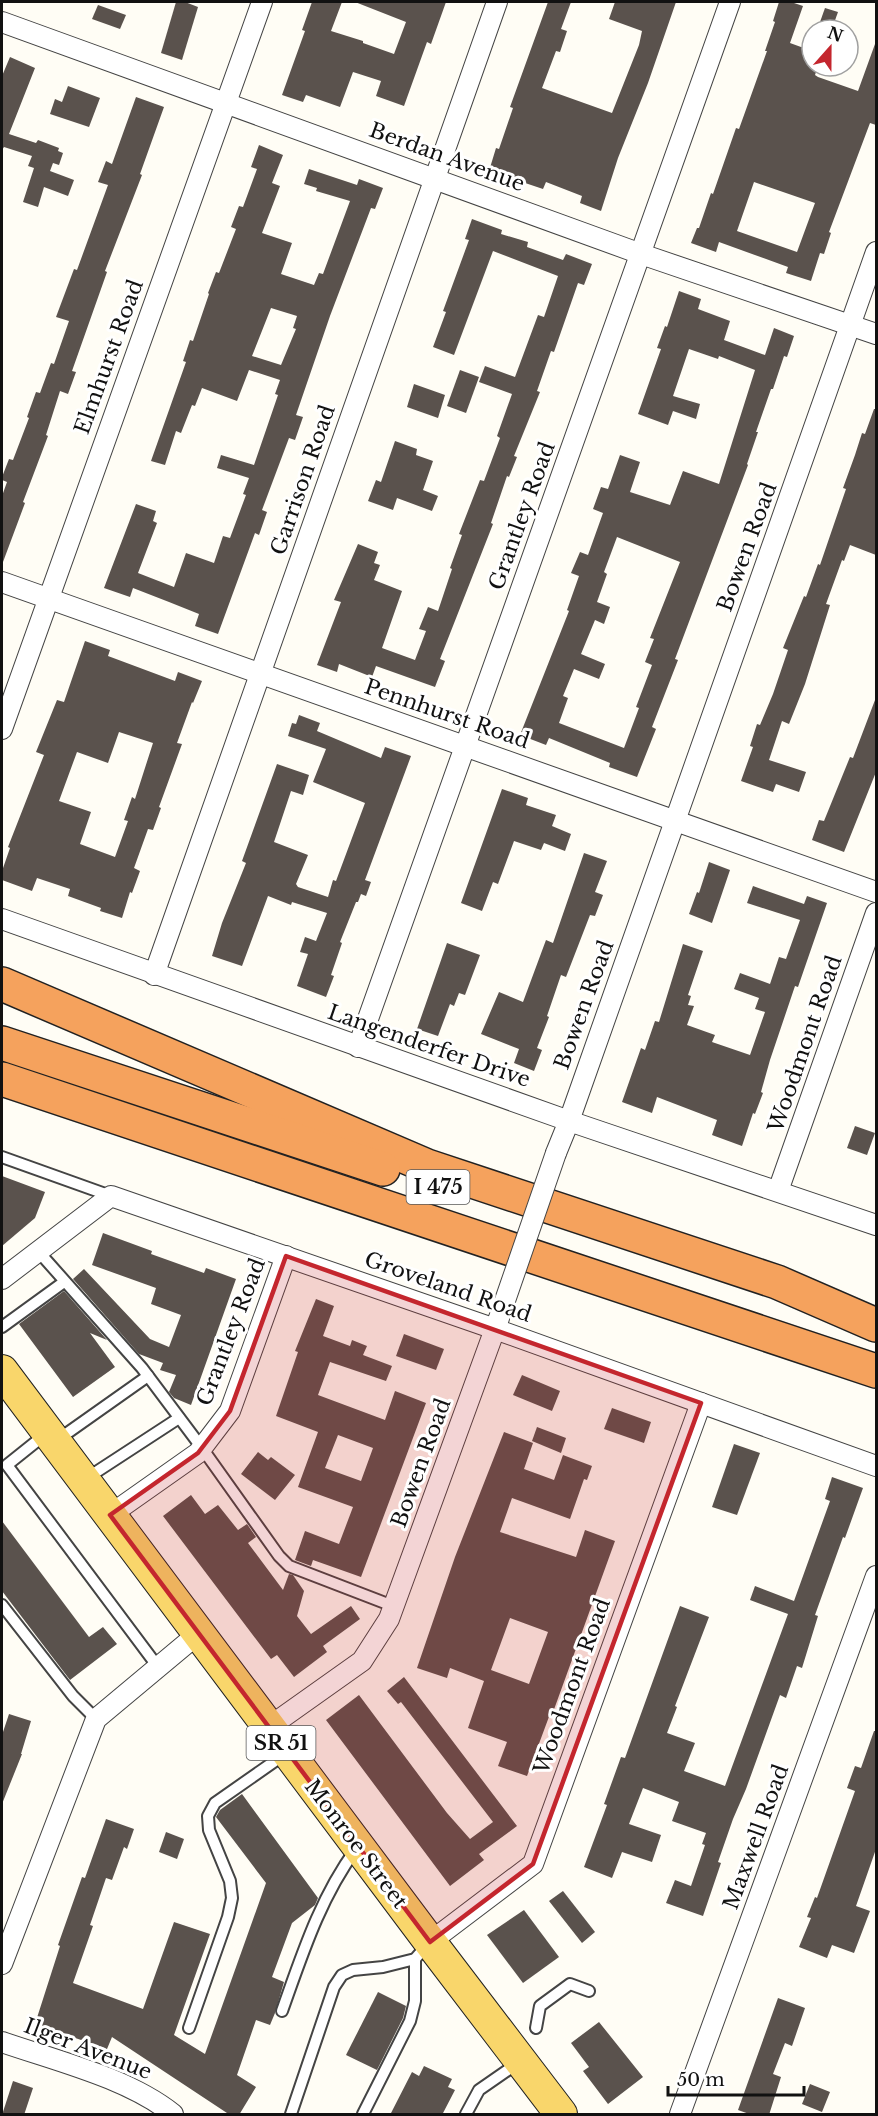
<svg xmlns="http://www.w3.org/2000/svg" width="878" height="2116" font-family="'Libre Baskerville',serif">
  <rect width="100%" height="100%" fill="#fffdf5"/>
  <g fill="#5a524d" fill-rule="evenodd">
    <polygon points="176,2 185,2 198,7 182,60 161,53"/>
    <polygon points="312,2 342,2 331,31 363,41 363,43 394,54 406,22 355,2 446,2 431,44 427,42 404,106 376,96 381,81 353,72 340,107 306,95 303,102 282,95 305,31 302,30"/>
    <polygon points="548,2 571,2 561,29 567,31 560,52 556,51 542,88 612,113 639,45 642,31 609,19 615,2 676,2 648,83 618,158 601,211 580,203 582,196 546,182 543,189 489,171 496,148 499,149 513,108 510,107"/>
    <path d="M779,2H791L803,6L790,43L812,51V66H818L815,75L818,77L858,91L875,44L876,45V125L870,123L829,232L831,233L824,254L820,253L811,281L786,273L788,267L719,242L716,252L691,243L697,228H699L711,193L713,194L736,128L739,129L767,51H765L775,22L773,21ZM754,182L815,203L797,252L737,231Z"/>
    <polygon points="98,5 126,15 120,29 92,19"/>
    <polygon points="825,8 838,12 833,26 820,22"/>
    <polygon points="10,57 35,68 9,134 36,143 38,140 59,148 58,151 63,153 59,165 53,163 50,171 74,180 68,196 44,187 38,207 23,202 34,168 28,166 32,156 4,147 2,150 2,76"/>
    <polygon points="68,86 100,98 89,127 50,114 55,99 62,102"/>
    <polygon points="136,97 164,107 140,174 142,175 105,271 107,272 72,371 76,372 68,394 60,391 46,435 48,436 23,502 25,503 3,562 2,561 2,496 7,482 2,480 2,477 9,459 13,460 29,418 27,417 36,392 40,393 51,363 54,364 69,321 56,317 74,269 77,270 108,185 98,182 106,161 112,164"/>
    <path d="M259,145L283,155L272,183L280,186L262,233L292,243L281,274L314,285L319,273L323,274L350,201L316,191L317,188L304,184L309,169L357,185L359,179L383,188L375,209L371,208L330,316L296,415L303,417L295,440L289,438L262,510L267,512L259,535L255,533L218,634L195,626L199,614L169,602L133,588L130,597L104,588L136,504L156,511L153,521L157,523L138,573L174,587L186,553L214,563L223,536L230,538L246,495L243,494L249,478L217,468L221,455L254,465L278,395L275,394L280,380L249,370L237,401L202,388L195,406L192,405L181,433L176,431L165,465L151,461L186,362L183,361L190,340L193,341L209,294L208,293L216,272L219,273L236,229L231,227L239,206L243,207L257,169L251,167ZM271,308L297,316L293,328L296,329L281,365L252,356Z"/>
    <polygon points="472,219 502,230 501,234 528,242 527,247 563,260 566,254 592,264 584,285 578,283 554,352 551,351 537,391 540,392 514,456 517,457 509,477 507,476 491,523 493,524 440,659 445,661 435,687 376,666 372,677 339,664 337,672 317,665 341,602 334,600 358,544 378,552 374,563 380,565 374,580 402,591 382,648 415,660 426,631 419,629 428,607 438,611 452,569 450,568 462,535 459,534 480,480 484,481 500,438 497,436 512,394 479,382 485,366 515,377 538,315 544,317 558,276 493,251 454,355 433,347 446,312 443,311 469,240 465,239"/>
    <path d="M679,291L701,299L698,309L730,321L724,340L765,355L774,328L794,336L787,357L784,356L773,389H771L756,432H758L747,464L748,465L675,659L678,660L652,727L656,729L637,777L609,767L610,763L549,738L546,745L520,735L569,611L567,610L579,576L571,573L580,552L588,555L603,513L593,509L601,487L608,489L620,455L640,462L630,492L670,505L683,471L719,484L755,370L719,356L718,359L689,349L673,396L700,404L696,419L673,411L668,425L638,414L661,349L657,348L665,326L667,327ZM617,537L680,562L650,638L654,639L645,662L652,665L636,707L639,708L624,748L559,723L568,698L563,696L574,669L599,679L605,664L581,654L595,620L604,624L610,607L597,602L607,574L604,572Z"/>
    <polygon points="460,370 479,377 466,413 447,406"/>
    <polygon points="414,384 445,395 438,418 407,407"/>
    <polygon points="874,409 876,409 876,555 850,545 844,561 842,560 826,604 830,605 805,684 789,724 782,721 769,760 806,772 799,792 776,784 773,792 741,781 753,747 750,746 757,724 760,725 773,694 788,650 783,648 804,596 806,597 818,564 820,565 846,489 843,488 855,455 862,433 865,434"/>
    <polygon points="395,441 417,449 416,455 433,461 423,490 438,496 432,511 397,498 393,510 368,501 376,480 381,482"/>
    <path d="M85,641L110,650L108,656L175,681L178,672L202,681L193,703L192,702L177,743L182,744L159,807L161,808L153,830L148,829L134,868L140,871L132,893L130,892L122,918L100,911L101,908L68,896L70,889L37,878L32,891L2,880V871L10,848L8,847L44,755L36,752L57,700L64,702ZM119,732L153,743L135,799L132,797L124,820L128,821L115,857L80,844L91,812L59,801L77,752L108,763Z"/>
    <polygon points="875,700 876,700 876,772 844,852 812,840 819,820 824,821 850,757 853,758"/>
    <polygon points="299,715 320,723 317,731 381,758 385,747 411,756 365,880 371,882 366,896 361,894 358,902 356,902 340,942 342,943 331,975 334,976 326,997 297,986 308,954 300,952 305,937 316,941 327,913 292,902 291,905 268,896 242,966 212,956 222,923 246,863 242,861 277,764 309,775 303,795 291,791 274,842 308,855 296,884 298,887 328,897 333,880 336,881 365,803 313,782 326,749 288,736 292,723 296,724"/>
    <polygon points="502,789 528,798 526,805 556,815 552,826 571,834 565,851 544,843 541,850 514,841 498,884 493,882 482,911 461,903"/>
    <polygon points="584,853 607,861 595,892 603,895 595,916 590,915 566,977 561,975 547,1016 549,1017 537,1048 542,1050 534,1071 514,1063 519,1049 481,1034 499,992 523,1002 546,940 553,943"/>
    <polygon points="709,862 730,870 712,923 689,914 697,892 699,893"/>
    <polygon points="753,886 804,904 807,896 827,903 798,987 795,986 770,1060 761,1092 763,1093 755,1114 753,1113 742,1146 712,1135 717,1120 657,1097 652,1113 622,1102 641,1048 645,1050 655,1021 659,1022 683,944 703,951 688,995 691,996 688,1005 694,1006 687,1025 715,1035 712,1042 750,1055 765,1012 755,1009 759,998 734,989 740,973 770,984 779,957 786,959 800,920 747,903"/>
    <polygon points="447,943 480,955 465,995 459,993 454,1006 450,1004 438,1036 417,1029"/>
    <polygon points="855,1126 875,1133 867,1155 847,1148"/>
    <polygon points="2,1176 45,1192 35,1218 2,1246"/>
    <polygon points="103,1233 152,1251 151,1254 204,1273 206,1268 236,1279 191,1405 174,1398 169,1392 176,1375 160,1370 163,1363 139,1354 73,1279 84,1269 150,1339 169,1347 181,1315 151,1304 156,1288 92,1265"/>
    <polygon points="64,1291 107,1340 90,1333 115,1367 73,1397 19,1324"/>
    <path d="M316,1299L334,1306L323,1336L350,1346L352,1340L367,1346L363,1355L392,1366L386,1381L330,1362L318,1395L385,1420L395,1391L426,1403L361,1577L313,1560L311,1566L295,1560L305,1531L339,1544L353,1507L298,1487L318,1432L276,1416L298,1352L295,1351ZM338,1435L373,1448L361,1481L325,1468Z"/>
    <polygon points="404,1334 444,1349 436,1370 396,1356"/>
    <polygon points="522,1375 560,1391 552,1411 513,1395"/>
    <polygon points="612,1408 651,1422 644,1443 604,1429"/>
    <polygon points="537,1427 566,1438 561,1453 532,1441"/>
    <path d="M504,1432L533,1443L524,1469L554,1480L563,1455L592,1466L587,1480L584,1479L570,1519L512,1498L500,1532L576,1557L585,1530L615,1541L552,1715L550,1714L527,1776L498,1766L507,1742L468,1728L484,1681L450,1668L447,1678L417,1668L455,1557ZM510,1618L548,1632L529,1684L491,1670Z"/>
    <polygon points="734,1444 760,1453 737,1515 712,1507"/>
    <polygon points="258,1452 268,1460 271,1457 295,1475 275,1500 241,1474"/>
    <polygon points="832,1477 863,1488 845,1538 843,1537 815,1615 818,1616 802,1668 797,1666 786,1698 780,1695 746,1789 733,1819 718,1862 721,1863 703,1916 666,1903 675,1880 691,1886 705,1845 702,1844 706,1833 672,1821 679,1802 643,1788 629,1824 661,1835 652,1862 622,1852 612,1878 584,1867 607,1805 604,1804 621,1757 625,1758 680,1606 709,1617 675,1706 677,1707 667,1733 695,1743 684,1771 725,1786 788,1614 750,1600 755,1586 794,1601 830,1501 825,1499"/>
    <polygon points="191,1495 205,1514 218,1505 238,1530 247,1524 256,1537 248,1543 283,1590 289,1574 293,1575 304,1591 297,1616 311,1634 351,1606 360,1619 323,1646 327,1652 294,1677 277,1655 271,1659 163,1516"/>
    <polygon points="2,1521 89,1637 103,1627 117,1644 70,1680 2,1591"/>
    <polygon points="404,1677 517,1826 479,1854 484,1860 450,1886 326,1720 359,1695 447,1813 470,1839 493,1822 401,1702 398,1704 387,1691"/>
    <polygon points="9,1714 31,1721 21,1754 22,1754 2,1804 2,1735"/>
    <polygon points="874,1731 876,1731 876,1849 856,1906 870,1911 854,1953 832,1945 827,1958 799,1947 811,1918 807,1917 815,1897 817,1898 855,1791 847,1788 855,1766 861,1768"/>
    <polygon points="242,1794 318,1898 315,1905 292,1923 272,1977 284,1982 275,2013 270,2025 256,2020 237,2075 256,2087 239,2115 230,2115 112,2037 107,2049 35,2024 60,1946 58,1945 82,1877 85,1878 106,1819 134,1829 127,1849 124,1847 112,1880 106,1878 90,1925 93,1926 73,1983 143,2009 174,1922 210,1934 174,2035 205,2054 266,1883 216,1817 220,1810"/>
    <polygon points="166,1832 184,1839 177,1859 159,1852"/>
    <polygon points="563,1891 595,1932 582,1943 549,1901"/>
    <polygon points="524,1910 559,1957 523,1983 487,1935"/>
    <polygon points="378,1992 406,2006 403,2018 377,2070 346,2055"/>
    <polygon points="778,1998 805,2008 792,2046 785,2043 773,2074 781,2077 769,2115 752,2115 738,2110"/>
    <polygon points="599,2022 643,2077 608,2104 583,2071 589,2067 571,2043"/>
    <polygon points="424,2066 452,2079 448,2087 455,2090 442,2115 390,2115 412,2072 419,2076"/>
    <polygon points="13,2081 33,2088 24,2115 2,2115"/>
    <polygon points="810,2084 830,2092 822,2112 802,2104"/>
  </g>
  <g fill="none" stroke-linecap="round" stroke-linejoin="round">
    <defs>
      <g id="lane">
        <polyline points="2,1157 111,1196"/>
        <polyline points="38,1251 142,1368 202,1448 279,1556 289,1566 393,1606"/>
        <polyline points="2,1327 64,1282"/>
        <polyline points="47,1433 7,1465 158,1667"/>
        <polyline points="56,1441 148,1376"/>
        <polyline points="87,1478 179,1418"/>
        <polyline points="2,1605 73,1696 96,1719"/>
        <path d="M282,2011C302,1955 320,1898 356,1849"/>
        <polyline points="189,2028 228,1917 232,1898 230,1881 209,1830 208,1816 215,1803 285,1754"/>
        <polyline points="536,2028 540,2006 570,1984 589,1991"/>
        <polyline points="291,2114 334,1987 342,1975 353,1970 383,1967 415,1959 427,1945"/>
        <polyline points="363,2114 410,2021 415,2001 415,1959"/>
        <polyline points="466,2114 479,2090 518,2063"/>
      </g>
      <g id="street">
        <polyline points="2,22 641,254 876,334"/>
        <polyline points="2,582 876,892"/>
        <polyline points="2,729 262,2"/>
        <polyline points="2,919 569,1121 876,1225"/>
        <polyline points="154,975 497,2"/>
        <polyline points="358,1047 730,2"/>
        <polyline points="556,1153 569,1121 876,252"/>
        <polyline points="778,1191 876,913"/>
        <polyline points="2,1279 111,1196 495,1329 876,1466"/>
        <polyline points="110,1515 198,1453 230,1411 286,1256"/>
        <polyline points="269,1727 362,1661 389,1619 499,1318"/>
        <polyline points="430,1942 533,1864 701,1403"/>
        <polyline points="2,1964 96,1719 199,1633"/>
        <path d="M2,2042C57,2061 128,2078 173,2114"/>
        <polyline points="680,2114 876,1576"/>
      </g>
      <polyline id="primary" points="2,1371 430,1942 561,2114"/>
      <g id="highway">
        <polyline points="2,984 427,1166 777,1282 876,1325"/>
        <polyline points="2,1043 383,1169"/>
        <polyline points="2,1079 876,1371"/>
      </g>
    </defs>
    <use href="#lane" stroke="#444" stroke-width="14"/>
    <use href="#street" stroke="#444" stroke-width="22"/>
    <use href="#primary" stroke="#222" stroke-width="34"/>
    <use href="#highway" stroke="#222" stroke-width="36"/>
    <use href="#lane" stroke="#fff" stroke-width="10"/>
    <use href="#street" stroke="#fff" stroke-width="20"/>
    <use href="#primary" stroke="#f9d66b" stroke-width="32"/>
    <use href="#highway" stroke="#f5a25d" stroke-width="33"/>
    <defs>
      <polyline id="street-bridge" points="500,1315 556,1153"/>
    </defs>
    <use href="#street-bridge" stroke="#444" stroke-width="22" stroke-linecap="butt"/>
    <use href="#street-bridge" stroke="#fff" stroke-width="20"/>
  </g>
  <path fill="#c4262e" fill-opacity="0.2" stroke="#c4262e" stroke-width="4.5" stroke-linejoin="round" d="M286,1256L701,1403L533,1864L430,1942L110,1515L198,1453L230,1411Z"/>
  <g text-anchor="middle" stroke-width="6" stroke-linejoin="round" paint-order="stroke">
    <g fill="#fff" stroke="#585858" stroke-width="1.5">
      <rect x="406.5" y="1170" width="63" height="34" rx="4.5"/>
      <rect x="246.5" y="1726" width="69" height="34" rx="4.5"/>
    </g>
    <g font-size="20" font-weight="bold" fill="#111">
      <text x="438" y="1194">I 475</text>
      <text x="281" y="1750">SR 51</text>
    </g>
    <g font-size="21" fill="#111" stroke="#fff">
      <text transform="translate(447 157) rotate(20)" y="7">Berdan Avenue</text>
      <text transform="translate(109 357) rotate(-70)" y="7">Elmhurst Road</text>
      <text transform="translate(303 480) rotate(-71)" y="7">Garrison Road</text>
      <text transform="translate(522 516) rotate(-70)" y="7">Grantley Road</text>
      <text transform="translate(747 547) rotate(-70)" y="7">Bowen Road</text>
      <text transform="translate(447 714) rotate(19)" y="7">Pennhurst Road</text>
      <text transform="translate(584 1005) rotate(-70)" y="7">Bowen Road</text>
      <text transform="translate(805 1044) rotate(-71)" y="7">Woodmont Road</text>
      <text transform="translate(429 1046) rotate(19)" y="7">Langenderfer Drive</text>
      <text transform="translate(448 1287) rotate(19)" y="7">Groveland Road</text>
      <text transform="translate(231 1332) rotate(-69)" y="7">Grantley Road</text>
      <text transform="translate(421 1463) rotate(-70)" y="7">Bowen Road</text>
      <text transform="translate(572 1686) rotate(-70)" y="7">Woodmont Road</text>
      <text transform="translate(756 1837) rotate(-70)" y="7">Maxwell Road</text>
      <text transform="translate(356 1844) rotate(53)" y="7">Monroe Street</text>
      <text transform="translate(88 2049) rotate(21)" y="7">Ilger Avenue</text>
    </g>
  </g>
  <rect width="878" height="2116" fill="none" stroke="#111111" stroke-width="6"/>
  <g transform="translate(830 48) rotate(21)"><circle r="28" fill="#ffffff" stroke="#a0a0a0" stroke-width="1.5"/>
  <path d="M0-4.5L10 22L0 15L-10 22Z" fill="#c4262e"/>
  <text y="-9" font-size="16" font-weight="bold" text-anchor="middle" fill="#111111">N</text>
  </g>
  <path d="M668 2086v9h136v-9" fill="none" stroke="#111111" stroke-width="3"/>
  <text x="677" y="2086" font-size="18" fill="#111111" stroke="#ffffff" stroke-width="4.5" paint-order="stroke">50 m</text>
</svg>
